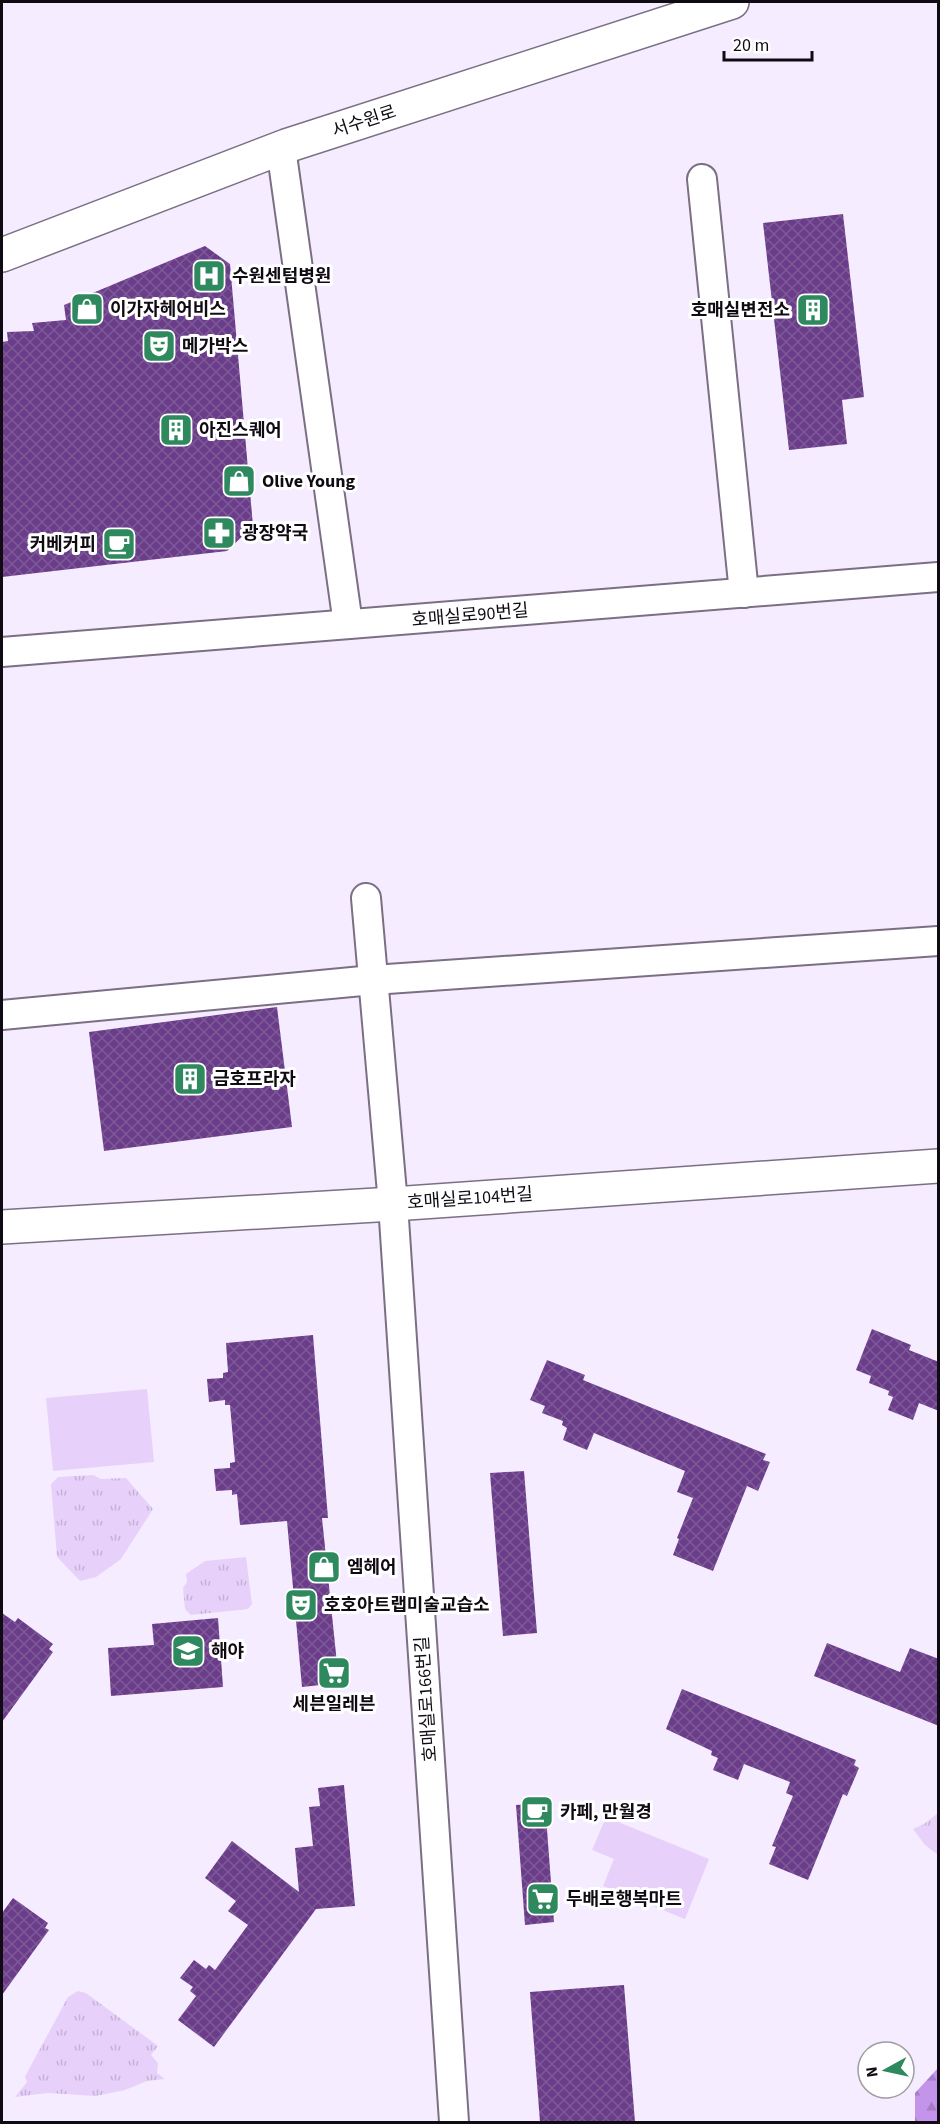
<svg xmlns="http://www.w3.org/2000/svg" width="940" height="2124" font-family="'Source Sans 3','Noto Sans KR',sans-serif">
  <defs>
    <pattern id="grass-tufts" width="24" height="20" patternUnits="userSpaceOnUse" patternTransform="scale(1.5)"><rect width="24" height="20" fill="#e7d1fb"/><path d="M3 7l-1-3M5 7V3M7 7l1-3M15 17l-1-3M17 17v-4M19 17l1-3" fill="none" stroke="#c5b2d6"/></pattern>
    <pattern id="forest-firs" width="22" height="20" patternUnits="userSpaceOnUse" patternTransform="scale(1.5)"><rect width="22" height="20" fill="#c394e9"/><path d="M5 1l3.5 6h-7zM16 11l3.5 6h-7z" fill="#a67ec7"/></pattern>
    <pattern id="building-cross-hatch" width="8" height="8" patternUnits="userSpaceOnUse" patternTransform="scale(1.5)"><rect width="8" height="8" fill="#6a3c8a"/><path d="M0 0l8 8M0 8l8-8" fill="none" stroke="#7d5a96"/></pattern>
  </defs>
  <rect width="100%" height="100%" fill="#f6ecff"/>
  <g fill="url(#grass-tufts)">
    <polygon points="93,1475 101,1479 126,1478 153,1509 121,1559 96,1577 80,1581 57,1557 51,1484 58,1477"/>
    <polygon points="246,1557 252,1604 248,1609 191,1615 185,1609 183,1588 187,1582 186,1574 205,1561"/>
    <polygon points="938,1813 938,1855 925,1845 913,1829 924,1824"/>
    <polygon points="78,1991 86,1993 158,2046 151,2055 158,2063 157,2073 165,2079 147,2081 125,2090 96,2096 48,2093 15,2097 27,2082 25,2077 29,2069 68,1997"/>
  </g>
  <polygon fill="url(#forest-firs)" points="938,2068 938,2122 915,2122 915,2093"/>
  <g fill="#e7d1fb">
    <polygon points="147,1389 154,1462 53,1471 46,1398"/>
    <polygon points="606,1817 709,1859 685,1919 603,1886 614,1859 592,1850"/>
  </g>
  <g fill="url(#building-cross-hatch)">
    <polygon points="843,214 864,397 842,400 847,444 789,450 763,223"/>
    <polygon points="205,246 230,264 253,526 227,551 2,577 2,342 8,341 7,332 34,331 32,323 66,320 64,305"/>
    <polygon points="277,1007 292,1127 104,1151 89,1032"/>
    <polygon points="872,1329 911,1345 909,1350 939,1362 939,1411 919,1403 913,1420 888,1410 893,1397 888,1395 889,1391 869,1383 871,1376 856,1370"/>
    <polygon points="313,1335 328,1518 322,1518 339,1683 302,1687 287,1521 240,1525 237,1494 232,1495 232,1490 216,1491 214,1469 230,1468 230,1463 235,1462 230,1405 225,1405 225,1400 209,1402 207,1379 223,1378 223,1373 228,1372 226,1343"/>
    <polygon points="547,1360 585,1375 583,1380 766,1454 763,1460 770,1462 758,1491 747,1486 713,1571 673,1555 679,1539 677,1538 693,1498 677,1492 685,1471 594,1433 587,1450 563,1440 567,1428 562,1425 563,1421 542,1413 545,1406 530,1400"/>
    <polygon points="524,1471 537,1633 503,1636 490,1473"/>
    <polygon points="2,1613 15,1622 18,1618 53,1644 49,1649 53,1652 2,1722"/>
    <polygon points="218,1618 223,1687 111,1696 108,1648 154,1645 152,1624"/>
    <polygon points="827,1643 900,1672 910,1648 939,1659 939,1726 814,1676"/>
    <polygon points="682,1689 856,1760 854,1765 859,1768 847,1796 843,1794 808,1880 769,1864 776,1847 772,1846 793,1796 786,1793 790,1782 744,1764 738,1780 713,1770 718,1758 711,1755 712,1751 666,1729"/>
    <polygon points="344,1785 355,1906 316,1909 214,2047 178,2020 196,1996 190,1991 193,1987 180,1978 194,1960 206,1969 209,1965 215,1970 248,1925 228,1911 236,1901 205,1878 232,1841 299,1892 295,1848 313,1846 309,1807 320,1806 318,1788"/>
    <polygon points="545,1803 554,1922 525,1925 516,1805"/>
    <polygon points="13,1898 48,1923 45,1928 49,1930 2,1995 2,1913"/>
    <polygon points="624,1985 635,2122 540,2122 530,1992"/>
  </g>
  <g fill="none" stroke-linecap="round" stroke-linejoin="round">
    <defs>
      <g id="minor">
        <polyline points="281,148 348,624"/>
        <polyline points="702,179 744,593"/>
        <polyline points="2,652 938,577"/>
        <polyline points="366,898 393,1204 454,2122"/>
        <polyline points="2,1015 373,980 938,941"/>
      </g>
      <g id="tertiary">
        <polyline points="2,255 286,146 732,2"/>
        <polyline points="2,1227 393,1204 938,1166"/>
      </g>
    </defs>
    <use href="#minor" stroke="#7b6f84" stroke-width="32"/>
    <use href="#tertiary" stroke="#7b6f84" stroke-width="36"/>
    <use href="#minor" stroke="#fff" stroke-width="28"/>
    <use href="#tertiary" stroke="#fff" stroke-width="33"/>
  </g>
  <defs>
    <symbol id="hospital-square" viewBox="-11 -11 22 22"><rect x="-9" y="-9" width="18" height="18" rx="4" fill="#2f895e" stroke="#fff"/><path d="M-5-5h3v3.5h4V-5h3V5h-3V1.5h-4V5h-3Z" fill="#fff"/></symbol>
    <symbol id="shop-square" viewBox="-11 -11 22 22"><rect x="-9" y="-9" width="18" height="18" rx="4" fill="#2f895e" stroke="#fff"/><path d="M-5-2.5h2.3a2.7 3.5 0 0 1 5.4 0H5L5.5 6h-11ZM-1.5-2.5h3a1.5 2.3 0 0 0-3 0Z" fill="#fff"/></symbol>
    <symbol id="building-square" viewBox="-11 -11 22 22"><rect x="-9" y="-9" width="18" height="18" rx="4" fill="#2f895e" stroke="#fff"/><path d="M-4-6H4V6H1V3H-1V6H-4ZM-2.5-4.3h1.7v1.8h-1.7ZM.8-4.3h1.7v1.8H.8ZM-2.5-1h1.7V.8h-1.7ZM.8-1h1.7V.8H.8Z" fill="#fff"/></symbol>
    <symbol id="theatre-square" viewBox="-11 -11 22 22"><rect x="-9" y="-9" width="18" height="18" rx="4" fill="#2f895e" stroke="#fff"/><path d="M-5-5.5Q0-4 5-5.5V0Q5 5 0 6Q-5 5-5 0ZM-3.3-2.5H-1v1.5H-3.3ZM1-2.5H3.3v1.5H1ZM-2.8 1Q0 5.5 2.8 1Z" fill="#fff"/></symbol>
    <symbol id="pharmacy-square" viewBox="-11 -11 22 22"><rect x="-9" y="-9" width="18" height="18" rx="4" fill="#2f895e" stroke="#fff"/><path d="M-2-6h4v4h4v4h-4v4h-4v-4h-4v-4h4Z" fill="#fff"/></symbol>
    <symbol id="cafe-square" viewBox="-11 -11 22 22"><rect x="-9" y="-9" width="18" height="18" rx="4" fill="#2f895e" stroke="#fff"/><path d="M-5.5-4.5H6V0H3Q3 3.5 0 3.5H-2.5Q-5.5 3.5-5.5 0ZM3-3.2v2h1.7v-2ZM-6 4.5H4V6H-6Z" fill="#fff"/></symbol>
    <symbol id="school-square" viewBox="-11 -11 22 22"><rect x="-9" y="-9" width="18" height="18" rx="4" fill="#2f895e" stroke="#fff"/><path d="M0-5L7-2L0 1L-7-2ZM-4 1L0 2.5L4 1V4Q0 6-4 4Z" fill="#fff"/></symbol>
    <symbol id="supermarket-square" viewBox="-11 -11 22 22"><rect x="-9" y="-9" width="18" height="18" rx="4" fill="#2f895e" stroke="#fff"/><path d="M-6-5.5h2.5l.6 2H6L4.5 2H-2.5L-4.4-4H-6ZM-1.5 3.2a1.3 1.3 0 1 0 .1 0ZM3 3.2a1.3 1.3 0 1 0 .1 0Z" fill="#fff"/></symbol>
  </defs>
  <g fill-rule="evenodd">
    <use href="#hospital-square" x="190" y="257" width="38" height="38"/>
    <use href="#shop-square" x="68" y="290" width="38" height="38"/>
    <use href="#building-square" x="794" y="291" width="38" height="38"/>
    <use href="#theatre-square" x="140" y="327" width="38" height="38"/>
    <use href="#building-square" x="157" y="411" width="38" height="38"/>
    <use href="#shop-square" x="220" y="462" width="38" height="38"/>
    <use href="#pharmacy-square" x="200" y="514" width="38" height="38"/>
    <use href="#cafe-square" x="100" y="525" width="38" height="38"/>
    <use href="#building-square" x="171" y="1060" width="38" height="38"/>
    <use href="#shop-square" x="305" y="1548" width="38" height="38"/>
    <use href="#theatre-square" x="282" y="1586" width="38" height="38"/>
    <use href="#school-square" x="169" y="1632" width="38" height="38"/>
    <use href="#supermarket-square" x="315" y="1654" width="38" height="38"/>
    <use href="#cafe-square" x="518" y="1793" width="38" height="38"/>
    <use href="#supermarket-square" x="524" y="1880" width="38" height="38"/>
  </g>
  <g text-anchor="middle" stroke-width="6" stroke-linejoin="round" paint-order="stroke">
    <g font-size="18" fill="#100b13" stroke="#fff">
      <text transform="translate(364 121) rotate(-18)" y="6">서수원로</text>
      <text transform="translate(470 615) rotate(-5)" y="6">호매실로90번길</text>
      <text transform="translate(470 1198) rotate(-4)" y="6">호매실로104번길</text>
      <text transform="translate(426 1699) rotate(-94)" y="6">호매실로166번길</text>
    </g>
    <g font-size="18" font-weight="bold" fill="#100b13" stroke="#fff" text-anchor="start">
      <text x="232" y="282">수원센텀병원</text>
      <text x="110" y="315">이가자헤어비스</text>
      <text x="790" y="316" text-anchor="end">호매실변전소</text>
      <text x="182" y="352">메가박스</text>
      <text x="199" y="436">아진스퀘어</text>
      <text x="262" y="487">Olive Young</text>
      <text x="242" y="539">광장약국</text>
      <text x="96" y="550" text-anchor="end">커베커피</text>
      <text x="213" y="1085">금호프라자</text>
      <text x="347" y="1573">엠헤어</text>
      <text x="324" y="1611">호호아트랩미술교습소</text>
      <text x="211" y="1657">해야</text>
      <text x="334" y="1710" text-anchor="middle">세븐일레븐</text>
      <text x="560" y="1818">카페, 만월경</text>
      <text x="566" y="1905">두배로행복마트</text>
    </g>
  </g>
  <rect width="940" height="2124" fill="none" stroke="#100b13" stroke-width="6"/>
  <g transform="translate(886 2070) rotate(262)"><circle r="28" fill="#ffffff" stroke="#9f9da1" stroke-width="1.5"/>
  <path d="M0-4.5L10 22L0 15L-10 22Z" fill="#2f895e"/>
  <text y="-9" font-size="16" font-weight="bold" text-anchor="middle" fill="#100b13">N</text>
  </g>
  <path d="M724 51v9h88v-9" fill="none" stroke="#100b13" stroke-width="3"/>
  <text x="733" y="51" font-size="18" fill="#100b13" stroke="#ffffff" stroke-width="4.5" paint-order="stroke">20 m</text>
</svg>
